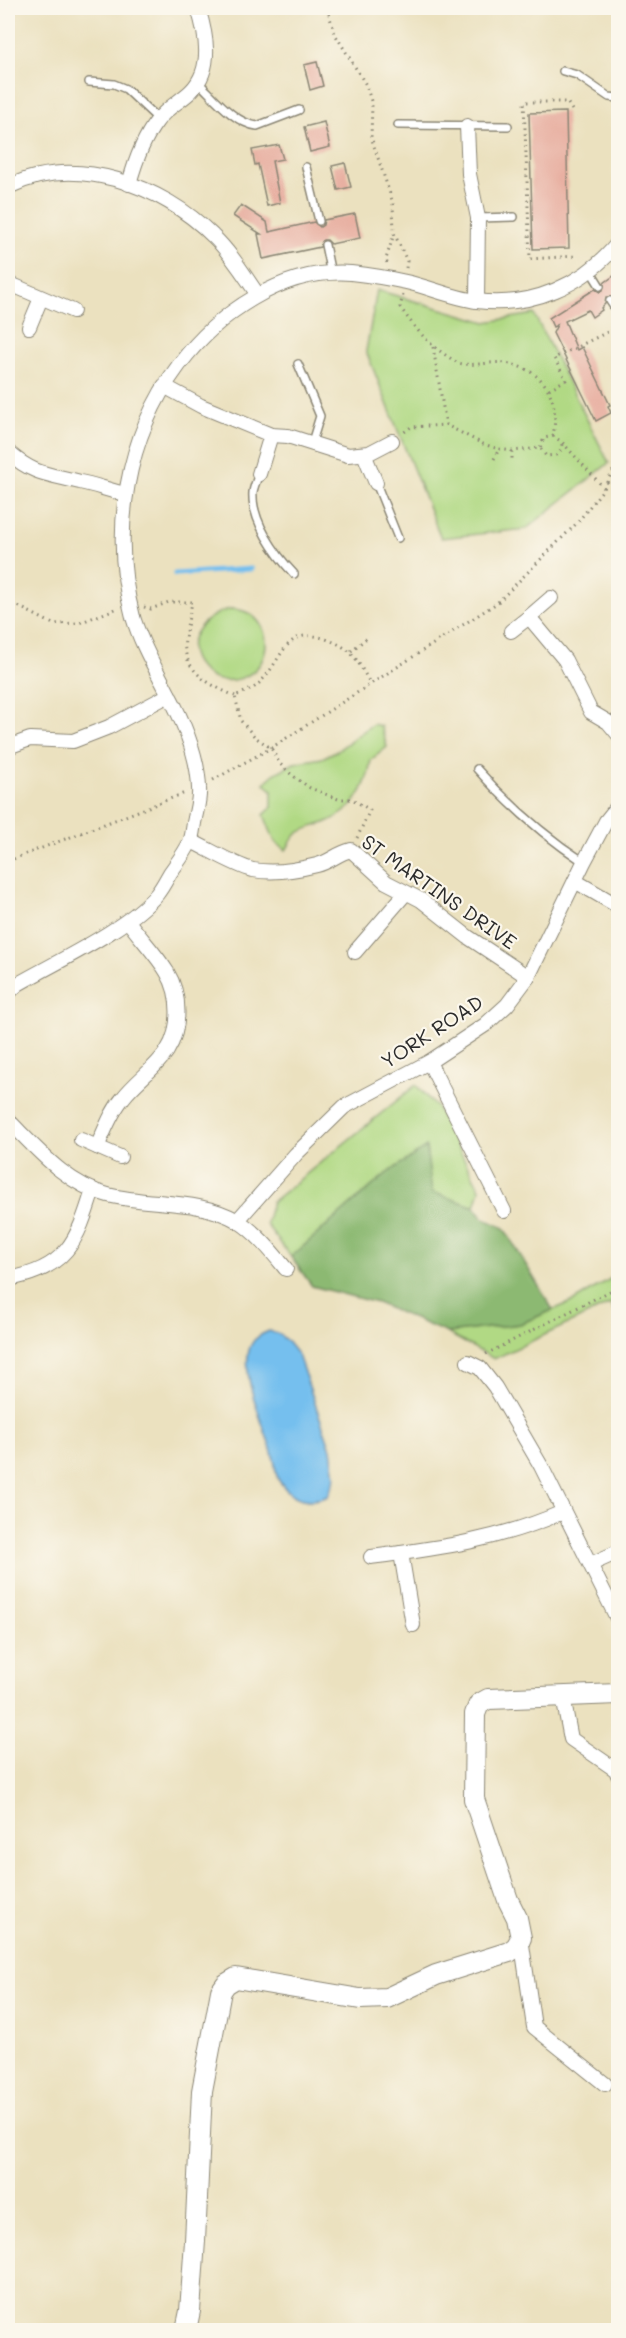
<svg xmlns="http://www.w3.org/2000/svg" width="626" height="2338" font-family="Mali,sans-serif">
  <rect width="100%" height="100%" fill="#fbf7ec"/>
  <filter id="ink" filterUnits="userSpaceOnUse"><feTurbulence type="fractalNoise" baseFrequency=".0167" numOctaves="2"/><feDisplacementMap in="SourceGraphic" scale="12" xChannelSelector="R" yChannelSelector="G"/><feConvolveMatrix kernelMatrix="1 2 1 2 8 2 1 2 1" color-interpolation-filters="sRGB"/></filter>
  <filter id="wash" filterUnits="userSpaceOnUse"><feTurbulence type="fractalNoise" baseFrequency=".008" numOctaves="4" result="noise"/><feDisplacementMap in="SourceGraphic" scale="24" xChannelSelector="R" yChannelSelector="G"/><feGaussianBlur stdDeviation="1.35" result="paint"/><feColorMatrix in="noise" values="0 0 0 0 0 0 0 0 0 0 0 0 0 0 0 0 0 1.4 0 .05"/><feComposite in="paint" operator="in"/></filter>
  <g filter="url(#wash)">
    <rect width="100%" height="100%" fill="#ebe1bf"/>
    <g fill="#b1d984" stroke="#6e8258" stroke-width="1.5">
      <polygon points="377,290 486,322 534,314 609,463 526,529 441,538 366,351"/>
      <path d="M230,609C281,609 278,687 219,680C211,679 206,674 200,668C177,643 204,615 230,609Z"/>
      <path d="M373,724L381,726L387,747L371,760C367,787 354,811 327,822C318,826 303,828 296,835C292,838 289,846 286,850L275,842L264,815L272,807V790L264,783L274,774L294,763L322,758L338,750Z"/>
      <polygon points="416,1085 437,1108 480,1189 475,1207 431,1192 426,1148 386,1174 291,1257 266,1224 272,1202"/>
      <polygon points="618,1274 618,1318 610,1304 494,1359 447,1333 520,1324 574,1301"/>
    </g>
    <polygon fill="#8cb972" stroke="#5c724e" stroke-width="1.5" points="426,1147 432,1192 475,1207 483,1218 504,1228 553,1310 520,1324 447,1333 377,1303 312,1286 291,1257 386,1174"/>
    <path fill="#75bfee" stroke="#50758c" stroke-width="1.5" d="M269,1331L277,1333L286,1340L298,1355L331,1449L335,1477L328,1496C308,1504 293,1500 280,1482C275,1477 276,1467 274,1460C268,1431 237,1374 251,1345C255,1337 262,1334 269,1331Z"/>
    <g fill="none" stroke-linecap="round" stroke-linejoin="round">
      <polyline stroke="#75bfee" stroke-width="5" points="175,574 251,569"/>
    </g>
    <g id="blocks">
      <g fill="#e8b0a2">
        <polygon points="317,62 323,86 310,90 304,65"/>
        <polygon points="566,112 569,248 533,249 529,113"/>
        <polygon points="324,122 330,147 310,152 304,127"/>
        <polygon points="279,145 283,159 272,161 280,203 267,206 258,164 255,165 252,150"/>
        <polygon points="345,163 351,187 338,190 332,166"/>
        <polygon points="241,205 267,222 269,232 314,222 320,227 323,225 324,220 355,214 360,238 331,244 327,240 323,240 320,247 263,259 258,234 261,234 233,216"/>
        <polygon points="618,273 618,294 614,297 606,297 605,304 601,308 602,310 592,317 588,310 565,321 577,350 582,347 610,405 608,406 611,413 596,421 553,333 557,325 553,327 549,318 595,289 600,292 603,290 604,283"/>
      </g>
    </g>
  </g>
  <g filter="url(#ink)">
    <use href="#blocks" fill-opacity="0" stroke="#8b8675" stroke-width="1.5"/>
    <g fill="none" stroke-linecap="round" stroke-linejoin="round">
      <defs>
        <g id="lane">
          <polyline points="563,71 577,75 609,97 618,98"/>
          <polyline points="89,82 114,84 126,89 158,119"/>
          <path d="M198,82C214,97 234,123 257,126L299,110"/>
          <polyline points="398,125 508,126"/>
          <polyline points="306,167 319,221"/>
          <polyline points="478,218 514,217"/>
          <polyline points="325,245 331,274"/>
          <polyline points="590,270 600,286"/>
          <polyline points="610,301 618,313"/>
          <polyline points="298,364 320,416 312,442"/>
          <path d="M259,474C257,479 254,486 253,492C251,521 276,555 294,574"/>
          <polyline points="376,483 398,538"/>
          <path d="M477,769C509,805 544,836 584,862"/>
        </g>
        <g id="street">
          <polyline points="467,126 469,174 478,218 477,301"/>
          <path d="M129,184C135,162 143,139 157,121C166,108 181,101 191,91C214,68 206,34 198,8"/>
          <path d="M8,187C76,153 162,185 213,236C231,253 244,275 258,295"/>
          <polyline points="8,283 73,311"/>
          <polyline points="29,327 41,298"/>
          <polyline points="164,386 201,406 271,435 288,436 348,455 369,453 392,441"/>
          <path d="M8,452C33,475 49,474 80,482C96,485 110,491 126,494"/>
          <polyline points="364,454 376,483"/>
          <polyline points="259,474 271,435"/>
          <polyline points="551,598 529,617 565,660 591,712 608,722 618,734"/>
          <polyline points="511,631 529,617"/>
          <polyline points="8,747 30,739 73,741 109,727 169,695"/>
          <path d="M191,841C208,849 236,866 253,870C275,874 297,870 317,865C330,862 338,853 351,850L386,882L421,900L468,937L528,977"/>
          <polyline points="575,881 618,906"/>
          <polyline points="355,952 405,894"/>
          <path d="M8,993L18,984C58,961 129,928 157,894C162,888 166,880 170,873C177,863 185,853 190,842C193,835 193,826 195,818C197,808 200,798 199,788C198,755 184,723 169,695C156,669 141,644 133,617C110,532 126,436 179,365C218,313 283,268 351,273C369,275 388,278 406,282C429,287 453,298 477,301C531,308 584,285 618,243"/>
          <polyline points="429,1062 504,1211"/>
          <path d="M8,1120C37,1149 67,1185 108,1195C150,1206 199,1198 238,1221C257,1233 272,1252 286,1269"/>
          <polyline points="81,1140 120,1157"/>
          <path d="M97,1147C105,1130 111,1112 123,1098C136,1081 155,1069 167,1051C181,1029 181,995 167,972C156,954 140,938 128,921"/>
          <polyline points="237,1221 296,1154 344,1107 429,1062 485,1025 507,1005 528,977 584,862 606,821 618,806"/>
          <path d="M8,1279C66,1269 77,1242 93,1190"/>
          <polyline points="468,1362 480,1368 495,1387 541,1466 618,1620"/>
          <polyline points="401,1553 413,1625"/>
          <path d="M371,1557C439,1548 500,1540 563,1512"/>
          <polyline points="591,1564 618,1552"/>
          <polyline points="563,1697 571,1739 616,1770 618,1775"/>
          <polyline points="521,1938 534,2027 605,2084"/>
        </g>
        <polyline id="secondary" points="186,2330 190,2311 195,2241 202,2091 221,1991 226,1984 236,1978 360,1999 387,1998 436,1975 509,1952 516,1947 521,1938 517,1918 508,1900 474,1799 475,1714 479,1704 488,1699 618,1694"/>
      </defs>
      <use href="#lane" stroke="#8b8675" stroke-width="10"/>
      <use href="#street" stroke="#8b8675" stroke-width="16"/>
      <use href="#secondary" stroke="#8b8675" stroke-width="22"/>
      <g stroke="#8b8675" stroke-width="3" stroke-dasharray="1.5 4.5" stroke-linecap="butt">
        <polyline points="327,8 335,34 366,85 372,104 371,137 393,203 394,233 407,261 406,268"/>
        <polyline points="572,110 567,102 524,102 530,259 576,256"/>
        <polyline points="387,263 386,259 394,234"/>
        <path d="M403,295L400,307C414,327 427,343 447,356C451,358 455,362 459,363C473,367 491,361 505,363C546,370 560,398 553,436L544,438L540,448L512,451L499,449L483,444L446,425L411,427L403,433"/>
        <polyline points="433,347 446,425"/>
        <polyline points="549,389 566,380 554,358 618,327"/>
        <polyline points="541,449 546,456 556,455 561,450 562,444"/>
        <polyline points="512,451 512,463"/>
        <polyline points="494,459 499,449"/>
        <polyline points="607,482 618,491"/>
        <polyline points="604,488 612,472 618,467"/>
        <polyline points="8,601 53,624 79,623 118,608"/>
        <path d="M144,607L151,609L169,602H192C190,615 183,638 185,650C189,675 214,687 235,696"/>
        <polyline points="351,651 368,637"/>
        <polyline points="213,780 271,748 497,603 578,522 604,488 562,442 553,436"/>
        <path d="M357,838L370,810L352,799H338L310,788L292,775L280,764L271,748L255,737L241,721L235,696C242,693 251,690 256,686C283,664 282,624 326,639C354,649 356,659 370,683"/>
        <polyline points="8,861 185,793"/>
        <polyline points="486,1354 618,1287"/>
      </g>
      <use href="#lane" stroke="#fff" stroke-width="7"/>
      <use href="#street" stroke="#fff" stroke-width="14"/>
      <use href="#secondary" stroke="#fff" stroke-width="20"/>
    </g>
  </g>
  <g text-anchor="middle" stroke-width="4.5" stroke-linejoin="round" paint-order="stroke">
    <g font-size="20" fill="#2b2b2b" stroke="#fbf7ec">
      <text transform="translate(439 892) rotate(35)" y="7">ST MARTINS DRIVE</text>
      <text transform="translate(432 1032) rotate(-33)" y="7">YORK ROAD</text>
    </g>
  </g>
  <rect width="626" height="2338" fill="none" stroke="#fbf7ec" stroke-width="30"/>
</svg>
